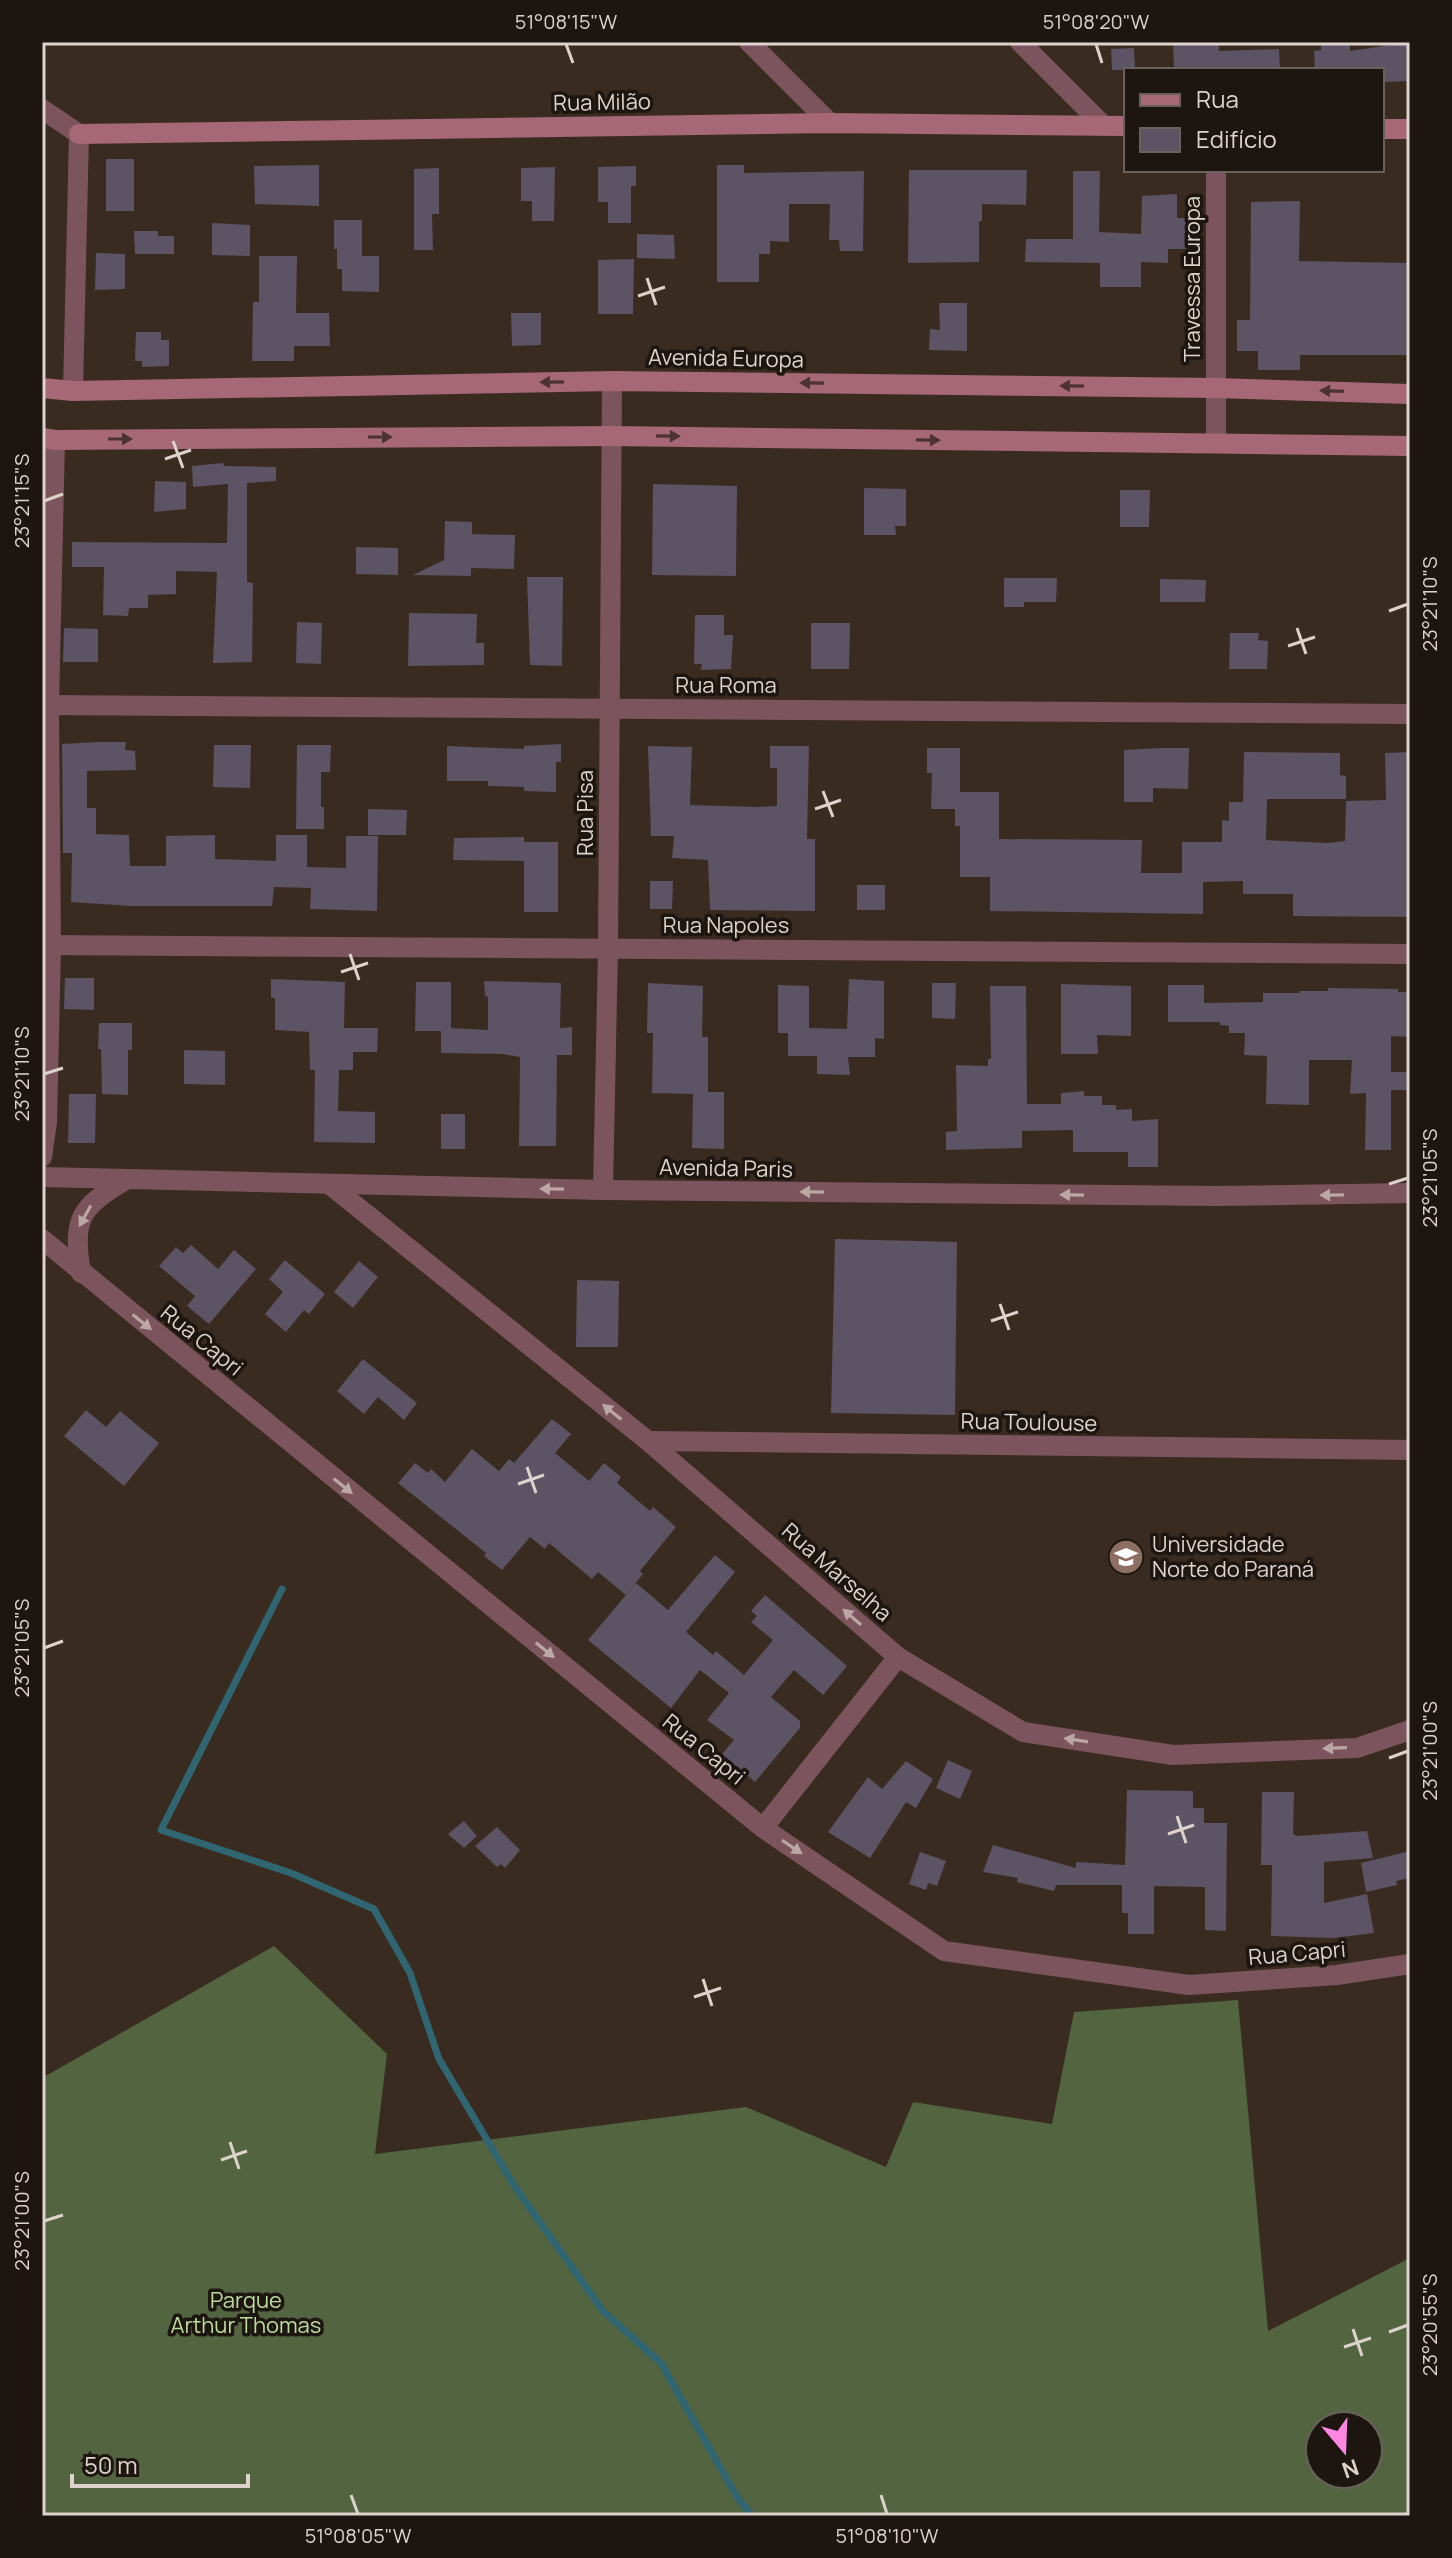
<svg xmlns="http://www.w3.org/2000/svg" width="1452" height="2558" font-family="Manrope,sans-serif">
  <rect width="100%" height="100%" fill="#3a2b20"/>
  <path fill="#526440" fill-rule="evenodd" d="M274,1946L387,2054L375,2154L746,2107L886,2167L913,2102L1052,2124L1074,2012L1238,2000L1268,2331L1410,2258V2516H42V2078ZM1320,2426H1368V2474H1320Z"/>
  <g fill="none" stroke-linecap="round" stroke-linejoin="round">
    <polyline stroke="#306672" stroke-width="7" points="282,1589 161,1830 291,1873 374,1909 410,1973 439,2059 515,2187 603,2311 661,2363 737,2497 752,2516"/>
  </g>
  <g fill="#5c5364">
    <polygon points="1173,42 1219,42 1219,51 1279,49 1280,70 1174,70"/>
    <polygon points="1350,42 1350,51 1410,42 1410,81 1382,82 1382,70 1315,70 1314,51 1321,50 1321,43"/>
    <polygon points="1134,48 1135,70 1112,70 1111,49"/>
    <rect x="106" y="159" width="28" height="52"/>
    <polygon points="319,165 319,206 255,204 254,166"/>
    <polygon points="717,165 744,165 744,173 864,171 863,251 840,251 839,240 829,240 830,204 789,204 789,242 770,241 770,254 759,254 759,282 717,282"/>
    <polygon points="636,166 636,186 631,186 631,223 608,223 608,202 598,202 598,167"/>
    <polygon points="555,167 554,221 532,221 532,201 521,201 521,168"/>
    <polygon points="439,168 439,214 432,214 433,250 414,250 414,169"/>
    <polygon points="909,170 1027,170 1026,205 982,204 982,221 979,221 979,262 908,263"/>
    <polygon points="1073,171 1100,171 1099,232 1141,234 1142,196 1177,194 1177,218 1197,218 1197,249 1168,249 1168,263 1141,262 1141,287 1100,287 1100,263 1025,262 1026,239 1073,239"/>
    <polygon points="1300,201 1299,261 1410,263 1410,355 1300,355 1300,370 1258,370 1258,351 1237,351 1237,320 1250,320 1251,202"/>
    <polygon points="334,220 362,220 362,256 379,256 379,292 342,291 342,269 337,269 337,249 334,249"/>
    <polygon points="212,223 250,225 250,256 212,255"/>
    <polygon points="134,231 158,231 158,236 174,236 174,254 135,254"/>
    <polygon points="637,234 674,235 675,259 637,258"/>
    <polygon points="96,253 125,254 125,289 95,290"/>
    <polygon points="259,256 297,256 296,313 329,313 330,346 294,346 294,361 252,361 253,302 259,302"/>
    <polygon points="634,259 633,314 598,314 598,260"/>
    <polygon points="939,303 967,303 967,351 929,350 930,329 940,330"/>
    <polygon points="511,313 541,313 541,345 512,346"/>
    <polygon points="136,332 161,332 161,340 169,340 169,366 142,367 142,361 135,361"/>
    <polygon points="223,463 224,466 276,467 276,481 247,483 247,582 253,583 252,662 213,663 217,572 176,571 176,594 148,595 148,608 129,608 128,616 103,615 104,567 72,567 72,542 227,543 228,484 193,487 192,466"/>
    <polygon points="155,481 186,482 186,509 154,512"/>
    <polygon points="653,484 737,486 736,576 652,575"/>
    <polygon points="864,488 906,489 906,526 895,526 896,535 864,535"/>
    <polygon points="1120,490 1150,490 1149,527 1120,527"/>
    <polygon points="445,521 472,522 472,534 515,535 514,569 471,568 471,576 413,575 444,560"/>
    <polygon points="356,547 398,548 398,575 356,574"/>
    <polygon points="527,577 563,577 562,666 530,665"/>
    <polygon points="1004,578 1057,578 1056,602 1024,602 1024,607 1004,607"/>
    <polygon points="1160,579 1206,580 1205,602 1160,602"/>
    <polygon points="409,613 477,614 476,643 484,643 484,665 408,666"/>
    <polygon points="695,615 724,615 724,635 733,635 731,669 701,670 702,664 694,664"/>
    <polygon points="297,622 322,623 321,664 296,663"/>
    <polygon points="811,623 850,623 849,669 811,669"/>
    <polygon points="64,628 98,629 98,662 63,662"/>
    <polygon points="1230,633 1259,633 1258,640 1268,641 1267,669 1229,669"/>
    <polygon points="97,742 126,742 125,750 135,751 136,770 87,771 87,808 96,808 96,834 129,835 130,866 166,866 166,836 215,835 215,859 276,861 276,835 307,835 307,867 346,868 346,836 378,836 377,911 310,909 311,888 274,887 272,906 131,906 71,902 72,853 63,853 62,744"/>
    <polygon points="561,744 561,762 556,762 556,792 524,791 524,787 488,786 488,781 447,781 447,746 524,749 524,746"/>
    <polygon points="214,745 251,745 250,788 213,787"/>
    <polygon points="297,745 331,745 330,772 321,772 321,807 324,807 324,829 296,829"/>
    <polygon points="648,746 692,747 690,805 756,807 777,806 777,768 770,768 770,746 809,746 807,839 815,839 815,911 710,910 708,860 672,858 674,836 651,836"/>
    <polygon points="927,748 960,748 960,792 999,792 999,839 1142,840 1141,873 1182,873 1182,842 1222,842 1222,820 1229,821 1229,802 1243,802 1244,752 1340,753 1340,775 1346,776 1346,799 1267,799 1266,840 1327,843 1345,841 1346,801 1386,800 1385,753 1410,752 1410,917 1293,916 1293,894 1243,894 1243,881 1203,882 1203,914 990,911 990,877 960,877 960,826 955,826 955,809 931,809 932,773 927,773"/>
    <polygon points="1161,748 1189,748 1188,789 1153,788 1153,802 1124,802 1124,750"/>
    <polygon points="368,809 407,810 406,835 368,835"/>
    <polygon points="524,837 524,842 558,842 558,912 524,912 524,861 453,860 454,838"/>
    <polygon points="650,881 673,881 672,909 650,909"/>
    <rect x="857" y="885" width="28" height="25"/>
    <polygon points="65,978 94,978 94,1010 64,1009"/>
    <polygon points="271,979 345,982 344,1028 378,1028 377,1052 353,1052 353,1070 339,1070 338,1111 375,1112 375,1143 314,1142 315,1070 310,1070 309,1032 275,1030 275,998 271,998"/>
    <polygon points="849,979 884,981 884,1039 875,1038 875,1057 848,1057 850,1075 817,1074 817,1056 788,1056 788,1033 778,1033 778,985 809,986 809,1028 847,1029"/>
    <polygon points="484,981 561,983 560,1028 572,1027 572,1055 557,1055 556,1146 519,1146 520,1057 503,1054 441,1053 441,1031 415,1031 416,982 451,982 451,1028 488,1030 488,997 485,996"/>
    <polygon points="648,983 703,986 702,1037 708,1037 708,1092 724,1092 724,1149 692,1148 693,1094 652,1093 653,1033 647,1033"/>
    <polygon points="932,983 956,983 955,1019 932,1018"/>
    <polygon points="1061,984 1131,986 1131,1036 1097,1035 1098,1054 1061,1054"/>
    <polygon points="1168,985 1204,985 1204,1003 1263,1002 1263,993 1299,993 1299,991 1328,991 1328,988 1398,989 1398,992 1410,992 1410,1037 1391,1036 1391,1072 1410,1072 1410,1090 1391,1090 1391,1150 1365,1150 1366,1093 1350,1094 1352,1060 1309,1060 1309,1105 1266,1104 1267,1056 1244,1055 1245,1033 1229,1033 1229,1026 1220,1025 1220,1022 1168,1022"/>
    <polygon points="990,986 1026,986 1027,1104 1061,1104 1061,1093 1084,1091 1084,1096 1102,1096 1102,1105 1116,1105 1116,1110 1132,1109 1132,1121 1158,1119 1158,1167 1128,1167 1128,1152 1073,1152 1073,1130 1022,1131 1022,1148 946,1150 946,1132 957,1131 956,1065 988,1066 988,1059 991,1059"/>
    <polygon points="99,1023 132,1023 132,1050 128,1050 128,1095 102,1094 101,1049 98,1049"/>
    <polygon points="184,1050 225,1051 225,1085 184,1084"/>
    <polygon points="69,1094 96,1094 95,1143 68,1143"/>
    <rect x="441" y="1114" width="24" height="35"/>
    <polygon points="835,1239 957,1242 955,1415 831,1413"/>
    <polygon points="191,1245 218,1269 234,1250 256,1269 209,1324 187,1306 195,1296 159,1266 176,1247 183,1253"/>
    <polygon points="285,1260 325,1294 309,1314 304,1310 286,1332 265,1314 283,1292 269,1279"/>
    <polygon points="359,1261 378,1277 353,1308 334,1292"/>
    <polygon points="577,1280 619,1281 618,1347 576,1347"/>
    <polygon points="363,1359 417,1403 404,1420 378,1397 364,1414 337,1391"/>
    <polygon points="86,1410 106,1427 120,1411 159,1443 124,1486 64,1436"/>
    <polygon points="552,1419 571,1434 555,1453 589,1481 604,1463 621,1477 617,1483 650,1511 653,1507 676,1527 640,1571 643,1574 626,1595 598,1572 592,1579 549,1543 545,1549 530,1537 502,1570 484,1556 486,1553 398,1483 415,1463 428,1473 431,1469 445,1482 472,1449 499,1471 509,1459 514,1463"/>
    <polygon points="715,1555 735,1572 686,1632 713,1655 716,1651 744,1675 773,1640 751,1622 757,1616 751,1611 765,1595 847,1666 823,1695 794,1670 771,1697 800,1721 800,1728 755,1782 722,1754 734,1740 707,1720 729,1693 700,1670 671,1708 588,1640 636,1583 668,1610"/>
    <polygon points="948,1760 972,1771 960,1799 936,1788"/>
    <polygon points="906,1761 933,1779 916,1808 906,1802 870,1858 828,1832 868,1777 882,1789"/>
    <polygon points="1127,1790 1193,1791 1193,1808 1204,1808 1204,1823 1227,1823 1226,1931 1205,1930 1205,1887 1154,1886 1154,1934 1128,1934 1128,1913 1122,1913 1122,1885 1056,1885 1054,1891 1017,1882 1018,1878 983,1872 993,1845 1076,1868 1076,1862 1125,1865"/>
    <polygon points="1262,1792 1294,1792 1293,1834 1297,1836 1367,1831 1373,1858 1324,1862 1324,1903 1367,1894 1374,1933 1334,1938 1271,1936 1272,1865 1261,1865"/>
    <polygon points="464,1821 477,1836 464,1848 448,1834"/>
    <polygon points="497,1827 520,1850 505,1868 501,1864 497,1867 475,1846"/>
    <polygon points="1410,1851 1410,1878 1396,1881 1397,1885 1366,1892 1361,1863"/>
    <polygon points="920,1852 946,1861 937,1886 928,1883 926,1890 909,1884"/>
  </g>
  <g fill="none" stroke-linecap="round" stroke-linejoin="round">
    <g stroke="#7c545d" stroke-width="20">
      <polyline points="749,42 830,123"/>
      <polyline points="1020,42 1104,126"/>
      <polyline points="42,109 79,134 73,391"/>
      <polyline points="1216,443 1216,170"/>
      <polyline points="42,705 1410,714"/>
      <polyline points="42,945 1410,954"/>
      <polyline points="42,1157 47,1122 51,945 49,706 55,440"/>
      <polyline points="42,1177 603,1190 1216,1196 1410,1193"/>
      <polyline points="329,1184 648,1441 898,1657 1023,1732 1173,1755 1357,1748 1410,1730"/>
      <polyline points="603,1190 608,949 612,381"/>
      <polyline points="42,1239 763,1828 944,1951 1189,1985 1337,1975 1410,1964"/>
      <path d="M81,1273C72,1218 80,1207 126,1180"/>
      <polyline points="648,1441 1410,1450"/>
      <polyline points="763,1828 898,1657"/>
    </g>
    <g stroke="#a66876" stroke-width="20">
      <polyline points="1382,129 1410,129"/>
      <polyline points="79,134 830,123 1126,126"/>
      <polyline points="42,388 73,391 612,381 1216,388 1410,394"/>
      <polyline points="42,438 55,440 612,436 1410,446"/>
    </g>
  </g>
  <defs><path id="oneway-solid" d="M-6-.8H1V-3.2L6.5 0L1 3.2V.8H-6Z" transform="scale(2)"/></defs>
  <g fill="#4c3234">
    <use href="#oneway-solid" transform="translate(552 382) rotate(179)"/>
    <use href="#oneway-solid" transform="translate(812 383) rotate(-179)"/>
    <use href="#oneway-solid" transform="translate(1072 386) rotate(-179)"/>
    <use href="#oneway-solid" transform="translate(1332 391) rotate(-178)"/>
    <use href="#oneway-solid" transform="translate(668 436) rotate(1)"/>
    <use href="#oneway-solid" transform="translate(380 437)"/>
    <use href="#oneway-solid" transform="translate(120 439)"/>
    <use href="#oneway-solid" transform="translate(928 440) rotate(1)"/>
  </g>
  <g fill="#bba7a5">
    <use href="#oneway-solid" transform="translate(552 1189) rotate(-179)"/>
    <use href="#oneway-solid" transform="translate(812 1192) rotate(-179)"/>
    <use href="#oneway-solid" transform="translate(1072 1195) rotate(-179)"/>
    <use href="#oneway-solid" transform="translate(1332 1195) rotate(179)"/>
    <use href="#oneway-solid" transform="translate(85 1216) rotate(119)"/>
    <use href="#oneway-solid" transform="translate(142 1322) rotate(39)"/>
    <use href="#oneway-solid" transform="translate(612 1412) rotate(-141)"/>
    <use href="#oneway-solid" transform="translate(343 1486) rotate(39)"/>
    <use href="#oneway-solid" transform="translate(852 1617) rotate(-139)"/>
    <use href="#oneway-solid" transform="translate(545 1650) rotate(39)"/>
    <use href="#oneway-solid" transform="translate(1076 1740) rotate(-171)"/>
    <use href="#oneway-solid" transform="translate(1335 1748) rotate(178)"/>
    <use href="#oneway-solid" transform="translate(792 1847) rotate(34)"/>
  </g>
  <path fill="none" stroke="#ddd3cc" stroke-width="3" d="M566,44L573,63M1096,44L1102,63M647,278L656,305M638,296L665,287M173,441L183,468M165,459L191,450M44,501L63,494M1389,611L1408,604M1297,628L1306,654M1288,646L1315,637M823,791L833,817M815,809L841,800M350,954L359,980M341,972L368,963M44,1074L63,1068M1389,1184L1408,1178M1000,1304L1009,1330M991,1321L1018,1312M527,1467L536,1493M518,1484L544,1475M44,1648L63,1641M1389,1758L1408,1751M1177,1816L1186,1843M1168,1834L1194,1825M703,1979L712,2006M694,1997L721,1988M230,2142L239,2169M221,2160L247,2151M44,2221L63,2215M1353,2329L1362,2356M1389,2332L1408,2325M1344,2347L1371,2338M351,2495L358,2514M881,2495L887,2514"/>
  <defs>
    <symbol id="university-disc" viewBox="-11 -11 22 22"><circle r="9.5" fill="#8d6e63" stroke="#1c1510"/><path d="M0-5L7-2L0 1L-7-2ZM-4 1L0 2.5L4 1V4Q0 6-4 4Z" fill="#fff"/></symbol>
  </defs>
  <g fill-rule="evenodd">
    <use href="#university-disc" x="1106" y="1537" width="40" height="40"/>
  </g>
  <g text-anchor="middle" stroke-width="7" stroke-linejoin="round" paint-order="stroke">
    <g font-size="22" fill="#ddd3cc" stroke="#1c1510">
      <text transform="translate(602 102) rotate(-1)" y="8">Rua Milão</text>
      <text transform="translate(1192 279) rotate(-90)" y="8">Travessa Europa</text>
      <text transform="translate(726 358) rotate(1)" y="8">Avenida Europa</text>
      <text x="726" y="693">Rua Roma</text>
      <text transform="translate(585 813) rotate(-90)" y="8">Rua Pisa</text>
      <text x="726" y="933">Rua Napoles</text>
      <text transform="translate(726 1168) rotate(1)" y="8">Avenida Paris</text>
      <text transform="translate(202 1340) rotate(39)" y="8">Rua Capri</text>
      <text transform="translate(1029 1422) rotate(1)" y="8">Rua Toulouse</text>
      <text transform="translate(837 1572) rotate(41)" y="8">Rua Marselha</text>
      <text transform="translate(704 1749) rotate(39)" y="8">Rua Capri</text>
      <text transform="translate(1297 1953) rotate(-5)" y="8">Rua Capri</text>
    </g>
    <g font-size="22" fill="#ddd3cc" stroke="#1c1510" text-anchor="start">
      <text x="1152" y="1552">Universidade<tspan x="1152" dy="25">Norte do Paraná</tspan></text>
    </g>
    <g font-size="22" fill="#bcdc9e" stroke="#1c1510">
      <text x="246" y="2308">Parque<tspan x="246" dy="25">Arthur Thomas</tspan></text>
    </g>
  </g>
  <rect width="1452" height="2558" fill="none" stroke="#1c1510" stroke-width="88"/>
  <rect x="1124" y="68" width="260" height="104" fill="#1c1510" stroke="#69615b" stroke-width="2"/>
  <rect x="1140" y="94" width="40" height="12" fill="#a66876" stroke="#69615b" stroke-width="2"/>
  <text x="1196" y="108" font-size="24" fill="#ddd3cc">Rua</text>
  <rect x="1140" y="128" width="40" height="24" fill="#5c5364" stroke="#69615b" stroke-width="2"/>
  <text x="1196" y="148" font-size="24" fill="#ddd3cc">Edifício</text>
  <g transform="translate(1344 2450) rotate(161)"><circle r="38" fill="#1c1510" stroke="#69615b" stroke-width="2"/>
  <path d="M0-6L14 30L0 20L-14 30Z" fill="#fd86e2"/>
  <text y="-12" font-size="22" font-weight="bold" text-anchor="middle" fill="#ddd3cc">N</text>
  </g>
  <path d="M72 2474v12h176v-12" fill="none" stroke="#ddd3cc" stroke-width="4"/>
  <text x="84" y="2474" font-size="24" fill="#ddd3cc" stroke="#1c1510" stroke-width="6" paint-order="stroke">50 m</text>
  <rect x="44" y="44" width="1364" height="2470" fill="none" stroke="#ddd3cc" stroke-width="3"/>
  <g font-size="20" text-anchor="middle" fill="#ddd3cc">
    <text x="566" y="29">51°08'15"W</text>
    <text x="1096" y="29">51°08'20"W</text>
    <text transform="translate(22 501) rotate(-90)" y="7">23°21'15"S</text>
    <text transform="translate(1430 604) rotate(-90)" y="7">23°21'10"S</text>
    <text transform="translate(22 1074) rotate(-90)" y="7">23°21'10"S</text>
    <text transform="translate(1430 1178) rotate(-90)" y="7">23°21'05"S</text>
    <text transform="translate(22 1648) rotate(-90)" y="7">23°21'05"S</text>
    <text transform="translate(1430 1751) rotate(-90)" y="7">23°21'00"S</text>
    <text transform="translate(22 2221) rotate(-90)" y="7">23°21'00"S</text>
    <text transform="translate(1430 2325) rotate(-90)" y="7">23°20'55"S</text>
    <text x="358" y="2543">51°08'05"W</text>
    <text x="887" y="2543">51°08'10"W</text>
  </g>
</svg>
